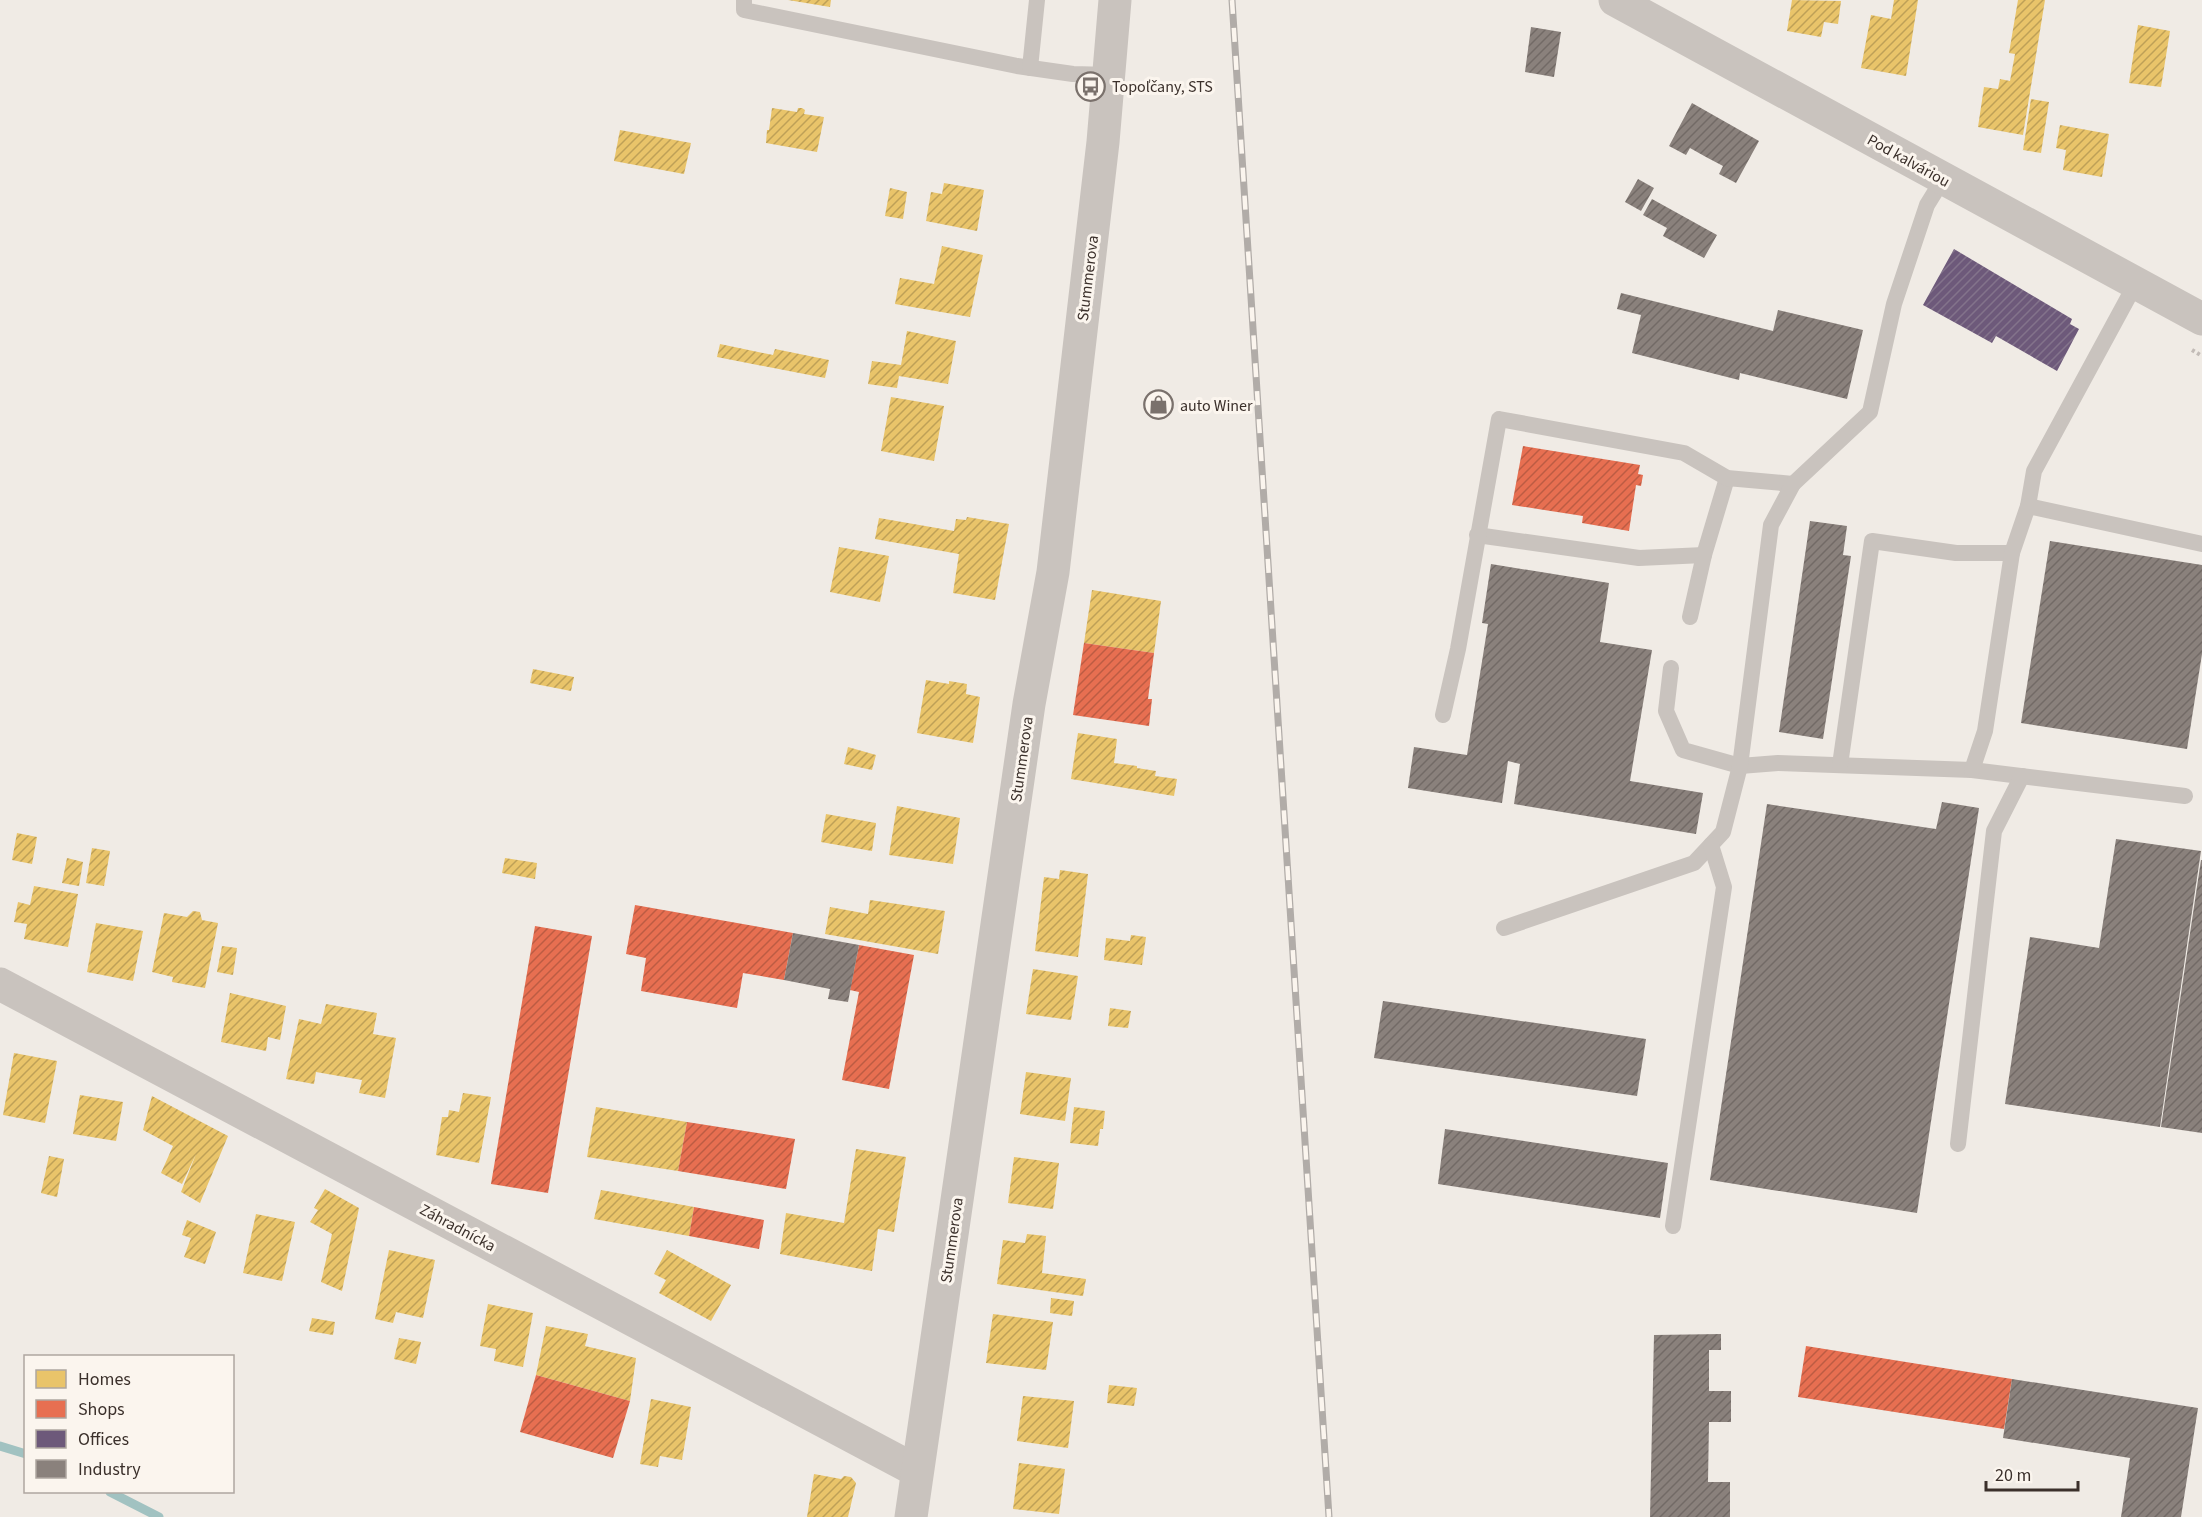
<svg xmlns="http://www.w3.org/2000/svg" width="2202" height="1517" font-family="'Source Sans 3',sans-serif">
  <defs>
    <pattern id="homes-hatch" width="6" height="6" patternUnits="userSpaceOnUse" patternTransform="scale(1.5)"><rect width="6" height="6" fill="#e9c46a"/><path d="M-1 1l2-2M0 6l6-6M5 7l2-2" fill="none" stroke="#bea057"/></pattern>
    <pattern id="shops-hatch" width="6" height="6" patternUnits="userSpaceOnUse" patternTransform="scale(1.5)"><rect width="6" height="6" fill="#e76f51"/><path d="M-1 1l2-2M0 6l6-6M5 7l2-2" fill="none" stroke="#bc5c43"/></pattern>
    <pattern id="offices-hatch" width="6" height="6" patternUnits="userSpaceOnUse" patternTransform="scale(1.5)"><rect width="6" height="6" fill="#6d597a"/><path d="M-1 1l2-2M0 6l6-6M5 7l2-2" fill="none" stroke="#83738b"/></pattern>
    <pattern id="industry-hatch" width="6" height="6" patternUnits="userSpaceOnUse" patternTransform="scale(1.5)"><rect width="6" height="6" fill="#8a817c"/><path d="M-1 1l2-2M0 6l6-6M5 7l2-2" fill="none" stroke="#726a66"/></pattern>
  </defs>
  <rect width="100%" height="100%" fill="#f0ebe5"/>
  <g fill="url(#homes-hatch)">
    <polygon points="788,0 831,0 830,7"/>
    <polygon points="1792,0 1841,1 1838,24 1824,22 1821,37 1787,31"/>
    <polygon points="1894,0 1918,0 1906,76 1861,68 1871,15 1891,19"/>
    <polygon points="2018,0 2045,0 2023,135 1978,127 1984,87 1998,89 2000,79 2010,81 2015,54 2009,53"/>
    <polygon points="2138,25 2170,31 2161,87 2129,83"/>
    <polygon points="2031,99 2049,102 2041,153 2023,150"/>
    <polygon points="772,108 797,112 798,108 802,108 805,110 804,114 824,117 817,152 766,143 767,130 769,130"/>
    <polygon points="2060,125 2109,134 2102,177 2063,170 2066,150 2056,148"/>
    <polygon points="620,130 691,143 684,174 614,161"/>
    <polygon points="944,183 984,190 977,231 926,221 931,192 942,194"/>
    <polygon points="890,188 907,192 903,219 885,216"/>
    <polygon points="942,246 983,255 970,317 895,304 900,278 934,284"/>
    <polygon points="907,331 956,341 948,384 899,376 897,388 868,384 872,361 901,365"/>
    <polygon points="720,344 773,355 775,349 829,360 825,378 717,357"/>
    <polygon points="891,397 944,406 934,461 881,451"/>
    <polygon points="967,517 1009,524 995,600 953,593 959,554 875,539 879,518 954,531 956,519 966,520"/>
    <polygon points="839,547 889,556 880,602 830,592"/>
    <polygon points="1092,590 1161,601 1154,653 1084,643"/>
    <polygon points="533,669 574,677 571,691 530,683"/>
    <polygon points="926,680 949,684 949,681 967,684 966,694 980,697 973,743 917,733"/>
    <polygon points="1078,733 1117,739 1114,763 1137,766 1137,768 1156,771 1155,776 1177,779 1174,796 1071,779"/>
    <polygon points="848,747 876,755 872,770 844,764"/>
    <polygon points="897,806 960,818 953,864 889,855"/>
    <polygon points="826,814 876,823 872,851 821,842"/>
    <polygon points="17,833 37,837 32,864 12,860"/>
    <polygon points="92,848 110,851 104,886 86,883"/>
    <polygon points="67,858 83,862 79,886 62,883"/>
    <polygon points="505,858 537,863 535,879 502,873"/>
    <polygon points="1060,870 1088,874 1078,957 1035,951 1044,877 1059,879"/>
    <polygon points="34,886 78,894 68,947 24,939 27,924 14,922 18,902 30,905"/>
    <polygon points="870,900 945,911 938,954 825,934 830,907 868,914"/>
    <polygon points="193,911 200,912 202,920 218,923 205,988 172,982 173,977 152,972 164,913 187,917"/>
    <polygon points="96,923 143,931 133,981 87,972"/>
    <polygon points="1131,935 1146,937 1142,965 1104,960 1106,938 1130,941"/>
    <polygon points="222,946 237,948 233,975 217,972"/>
    <polygon points="1033,969 1078,976 1071,1020 1026,1014"/>
    <polygon points="230,993 286,1006 280,1040 268,1037 266,1051 221,1042"/>
    <polygon points="326,1004 377,1013 373,1034 396,1038 385,1098 359,1093 362,1080 316,1072 314,1084 286,1079 299,1019 321,1024"/>
    <polygon points="1110,1008 1131,1011 1128,1028 1108,1026"/>
    <polygon points="14,1053 57,1061 45,1123 3,1115"/>
    <polygon points="1026,1072 1071,1078 1065,1121 1020,1114"/>
    <polygon points="463,1093 491,1097 479,1163 436,1155 442,1117 448,1117 449,1110 459,1112"/>
    <polygon points="80,1095 123,1102 116,1141 73,1134"/>
    <polygon points="152,1096 228,1136 200,1203 181,1192 196,1154 182,1184 161,1173 173,1146 143,1130"/>
    <polygon points="596,1107 687,1122 678,1171 587,1157"/>
    <polygon points="1074,1107 1105,1111 1103,1129 1100,1129 1098,1146 1070,1143"/>
    <polygon points="856,1149 906,1157 894,1232 878,1229 872,1271 780,1254 786,1213 844,1223"/>
    <polygon points="49,1156 64,1159 57,1197 41,1193"/>
    <polygon points="1014,1157 1059,1163 1053,1209 1008,1203"/>
    <polygon points="325,1189 359,1208 342,1291 321,1282 332,1234 310,1222 318,1210 314,1208"/>
    <polygon points="601,1190 694,1207 689,1236 594,1219"/>
    <polygon points="256,1214 295,1222 282,1281 243,1273"/>
    <polygon points="187,1220 216,1232 205,1264 184,1257 191,1238 182,1235"/>
    <polygon points="1027,1234 1046,1236 1042,1273 1086,1279 1083,1296 997,1284 1003,1240 1025,1243"/>
    <polygon points="389,1250 435,1260 423,1318 396,1312 393,1323 375,1319"/>
    <polygon points="667,1250 731,1285 711,1321 659,1293 666,1280 654,1274"/>
    <polygon points="1051,1298 1074,1301 1072,1316 1050,1313"/>
    <polygon points="488,1304 533,1313 523,1367 494,1361 496,1349 480,1346"/>
    <polygon points="993,1314 1053,1322 1046,1370 986,1363"/>
    <polygon points="312,1318 335,1322 333,1335 309,1331"/>
    <polygon points="546,1326 588,1334 585,1346 636,1358 630,1401 536,1375"/>
    <polygon points="399,1338 421,1342 416,1364 394,1359"/>
    <polygon points="1109,1385 1137,1388 1134,1406 1107,1403"/>
    <polygon points="1023,1396 1074,1401 1068,1448 1017,1441"/>
    <polygon points="651,1399 691,1407 682,1460 660,1456 658,1467 640,1464"/>
    <polygon points="1019,1463 1065,1469 1059,1514 1013,1509"/>
    <polygon points="814,1474 841,1479 844,1476 851,1477 856,1483 848,1517 807,1517"/>
  </g>
  <g fill="url(#shops-hatch)">
    <polygon points="1523,446 1640,465 1638,474 1643,475 1641,486 1636,485 1629,531 1582,523 1583,516 1512,505"/>
    <polygon points="1084,643 1154,653 1148,699 1152,699 1149,726 1073,715"/>
    <polygon points="635,905 793,933 784,980 743,973 737,1008 641,991 646,958 626,954"/>
    <polygon points="535,926 592,936 548,1193 491,1184"/>
    <polygon points="859,945 914,955 889,1089 842,1080 859,992 850,990"/>
    <polygon points="687,1122 795,1139 786,1189 678,1171"/>
    <polygon points="694,1207 764,1220 759,1249 689,1236"/>
    <polygon points="1806,1346 2012,1379 2004,1429 1798,1397"/>
    <polygon points="536,1375 630,1401 613,1458 520,1432"/>
  </g>
  <polygon fill="url(#offices-hatch)" points="1954,249 2072,319 2070,324 2079,329 2057,371 1996,336 1992,343 1923,305"/>
  <g fill="url(#industry-hatch)">
    <polygon points="1531,27 1561,32 1554,77 1525,72"/>
    <polygon points="1692,103 1759,141 1736,183 1719,174 1723,166 1706,157 1690,148 1686,155 1669,146"/>
    <polygon points="1638,179 1654,188 1641,211 1625,202"/>
    <polygon points="1652,199 1717,235 1704,258 1663,236 1667,228 1643,215"/>
    <polygon points="1621,293 1773,331 1778,310 1863,330 1847,399 1740,373 1739,380 1632,353 1641,315 1617,309"/>
    <polygon points="1810,521 1847,526 1843,555 1851,556 1823,739 1779,732"/>
    <polygon points="2050,541 2202,565 2202,654 2187,749 2021,723"/>
    <polygon points="1491,564 1609,583 1600,642 1652,650 1630,781 1703,793 1696,834 1514,804 1520,764 1508,761 1502,803 1408,788 1414,747 1467,755 1488,624 1482,623"/>
    <polygon points="1942,802 1979,808 1917,1213 1710,1180 1767,804 1936,829"/>
    <polygon points="2116,839 2201,851 2160,1127 2005,1104 2030,937 2099,948"/>
    <polygon points="2201,860 2202,860 2202,1133 2161,1127"/>
    <polygon points="793,933 859,945 848,1002 828,999 830,989 784,980"/>
    <polygon points="1383,1001 1646,1039 1637,1096 1374,1058"/>
    <polygon points="1445,1129 1668,1163 1660,1218 1438,1184"/>
    <polygon points="1721,1334 1721,1350 1709,1350 1709,1391 1731,1391 1731,1422 1709,1422 1708,1482 1730,1482 1730,1517 1650,1517 1654,1335"/>
    <polygon points="2012,1379 2198,1408 2181,1517 2121,1517 2130,1458 2003,1438"/>
  </g>
  <g fill="none" stroke-linecap="round" stroke-linejoin="round">
    <g stroke="#a1c2c1" stroke-width="9">
      <polyline points="0,1446 26,1454"/>
      <polyline points="110,1492 159,1517"/>
    </g>
    <polyline stroke="#c2bbb6" stroke-width="4" stroke-dasharray="3 3" stroke-linecap="butt" points="2192,350 2202,356"/>
    <g stroke="#c9c3be" stroke-width="16">
      <polyline points="744,0 744,10 1017,66 1073,74 1109,75"/>
      <polyline points="1030,68 1037,0"/>
      <polyline points="2028,506 2034,471 2136,283"/>
      <polyline points="1477,535 1639,558 1704,555"/>
      <polyline points="1690,617 1704,555 1727,478"/>
      <polyline points="1671,668 1666,711 1683,750 1740,766 1778,763 1972,770 2185,796"/>
      <polyline points="1443,715 1458,649 1499,419 1684,453 1727,478 1793,484"/>
      <polyline points="1840,765 1872,541 1956,553 2012,553"/>
      <polyline points="1972,770 1985,731 2012,553 2028,506 2202,544"/>
      <polyline points="1504,928 1694,863 1723,832 1740,766 1771,525 1793,484 1870,412 1894,304 1927,205 1943,179"/>
      <polyline points="1958,1144 1994,831 2022,776"/>
      <polyline points="1673,1226 1724,887 1711,845"/>
    </g>
    <g stroke="#c9c3be" stroke-width="33">
      <polyline points="1615,0 2202,319"/>
      <polyline points="0,984 917,1471"/>
    </g>
    <polyline stroke="#c9c3be" stroke-width="33" points="911,1517 1029,704 1053,572 1103,142 1115,0"/>
    <defs>
      <polyline id="rail" points="1232,0 1329,1517"/>
    </defs>
    <use href="#rail" stroke="#b1aca8" stroke-width="7"/>
    <use href="#rail" stroke="#fbf5ee" stroke-width="4.5" stroke-dasharray="14" stroke-linecap="butt"/>
  </g>
  <defs>
    <symbol id="bus-ring" viewBox="-11 -11 22 22"><circle r="9.5" fill="#fbf5ee" stroke="#7a716c" stroke-width="1.5"/><path d="M-5-6H5V4H4V6H2V4H-2V6H-4V4H-5ZM-3.5-4V0h7V-4ZM-3.5 1.2v1.5H-2V1.2ZM2 1.2v1.5H3.5V1.2Z" fill="#7a716c"/></symbol>
    <symbol id="shop-ring" viewBox="-11 -11 22 22"><circle r="9.5" fill="#fbf5ee" stroke="#7a716c" stroke-width="1.5"/><path d="M-5-2.5h2.3a2.7 3.5 0 0 1 5.4 0H5L5.5 6h-11ZM-1.5-2.5h3a1.5 2.3 0 0 0-3 0Z" fill="#7a716c"/></symbol>
  </defs>
  <g fill-rule="evenodd">
    <use href="#bus-ring" x="1074" y="70" width="33" height="33"/>
    <use href="#shop-ring" x="1142" y="388" width="33" height="33"/>
  </g>
  <g text-anchor="middle" stroke-width="6" stroke-linejoin="round" paint-order="stroke">
    <g font-size="16" fill="#3b302b" stroke="#fbf5ee" text-anchor="start">
      <text x="1112" y="92">Topoľčany, STS</text>
      <text x="1180" y="411">auto Winer</text>
    </g>
    <g font-size="16" fill="#3b302b" stroke="#fbf5ee">
      <text transform="translate(1909 160) rotate(29)" y="6">Pod kalváriou</text>
      <text transform="translate(1087 278) rotate(-83)" y="6">Stummerova</text>
      <text transform="translate(1021 759) rotate(-82)" y="6">Stummerova</text>
      <text transform="translate(458 1227) rotate(28)" y="6">Záhradnícka</text>
      <text transform="translate(951 1240) rotate(-82)" y="6">Stummerova</text>
    </g>
  </g>
  <rect x="24" y="1355" width="210" height="138" fill="#fbf5ee" stroke="#aea6a0" stroke-width="1.5"/>
  <rect x="36" y="1370" width="30" height="18" fill="#e9c46a" stroke="#aea6a0" stroke-width="1.5"/>
  <text x="78" y="1385" font-size="18" fill="#3b302b">Homes</text>
  <rect x="36" y="1400" width="30" height="18" fill="#e76f51" stroke="#aea6a0" stroke-width="1.5"/>
  <text x="78" y="1415" font-size="18" fill="#3b302b">Shops</text>
  <rect x="36" y="1430" width="30" height="18" fill="#6d597a" stroke="#aea6a0" stroke-width="1.5"/>
  <text x="78" y="1445" font-size="18" fill="#3b302b">Offices</text>
  <rect x="36" y="1460" width="30" height="18" fill="#8a817c" stroke="#aea6a0" stroke-width="1.5"/>
  <text x="78" y="1475" font-size="18" fill="#3b302b">Industry</text>
  <path d="M1986 1481v9h92v-9" fill="none" stroke="#3b302b" stroke-width="3"/>
  <text x="1995" y="1481" font-size="18" fill="#3b302b" stroke="#fbf5ee" stroke-width="4.5" paint-order="stroke">20 m</text>
</svg>
